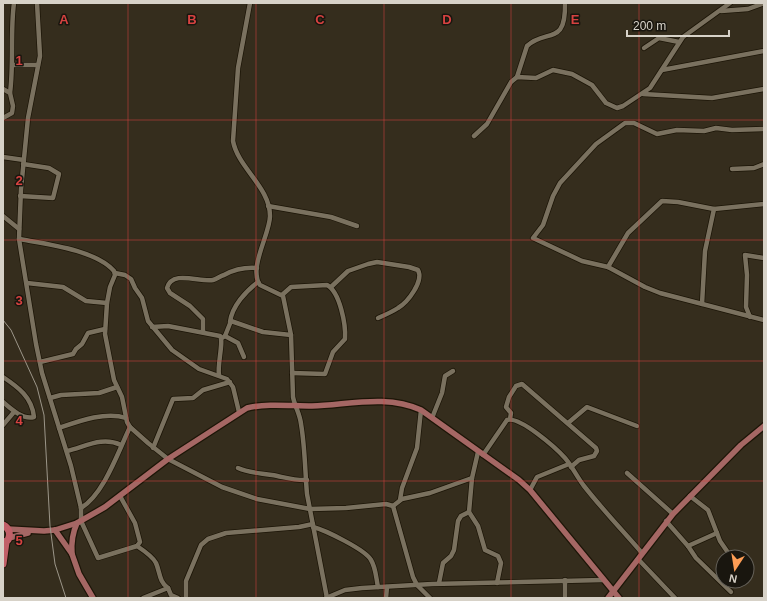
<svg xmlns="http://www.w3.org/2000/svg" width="767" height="601" font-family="Helvetica,sans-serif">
  <rect width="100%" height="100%" fill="#352d1d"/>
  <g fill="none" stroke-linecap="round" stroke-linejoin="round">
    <defs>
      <g id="minor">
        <polyline points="37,3 40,56 28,118 21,189 19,239 36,344 42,373 71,466 81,508 81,521 98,558 137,546"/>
        <path d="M250,3L238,68L233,141C238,168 270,187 270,216C270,234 248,268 260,285L283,296L291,335L293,397C295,407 300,414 301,424C305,447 305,471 307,494L327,598"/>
        <polyline points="721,11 748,9 764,3"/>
        <polyline points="644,48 659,38 679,42"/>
        <polyline points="13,65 38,65"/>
        <polyline points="662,70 764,51"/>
        <path d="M517,77L527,46C546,28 566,47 565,3"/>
        <polyline points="3,89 10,93 13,106 12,113 3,118"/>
        <path d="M10,93C14,63 10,33 14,3"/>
        <polyline points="643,94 712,98 764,89"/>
        <polyline points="764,129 732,130 716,128 704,131 677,130 657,134 634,123 625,123 596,144 560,183 553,196 543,225 533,238 582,261 608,267 645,287 660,293 764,320"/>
        <polyline points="474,136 487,124 511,82 517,77 536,78 553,70 572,74 592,85 606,103 617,108 623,106 650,88 683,37 730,3"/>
        <polyline points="3,157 24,160"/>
        <polyline points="732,169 754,168 764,164"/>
        <polyline points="20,196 53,198 59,174 49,168 23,164"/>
        <polyline points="268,206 331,217 357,226"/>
        <polyline points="3,216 19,229"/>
        <path d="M19,239C46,244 96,250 114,271L115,275L110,287L107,303L105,334L114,380L122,397L127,422L130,427L148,443L168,459L222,487L257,499L310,509L346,508L386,504L393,506L413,577L417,585L430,598"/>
        <polyline points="608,267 628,233 662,201 678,202 714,209 764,204"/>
        <polyline points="115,273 125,275 131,279 135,288 142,298 148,321 172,350 199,369 227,379 233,387 239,412"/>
        <polyline points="27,283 63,287 86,301 107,303"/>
        <path d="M331,287L348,271L368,264L377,262L409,267L418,270C424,281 408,302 398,308C392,312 385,315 378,318"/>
        <path d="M282,295L291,287L327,285C340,292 346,325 345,339L333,352L325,374L292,373"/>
        <polyline points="702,304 705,251 714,209"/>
        <polyline points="750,317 746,307 747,275 745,255 764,258"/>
        <path d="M230,322C232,306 246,291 258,282"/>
        <path d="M152,327L168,326L220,336C224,341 217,365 219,375"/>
        <path d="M203,332V319L190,306L170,293L167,288C172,269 201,283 213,280C217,279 220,276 224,275C235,269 244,267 257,268"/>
        <polyline points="225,336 238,343 244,357"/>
        <polyline points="222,338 225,336 231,321 263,332 291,335"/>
        <polyline points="40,362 73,354 76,349 82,344 88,333 105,329"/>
        <path d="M3,377C18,387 32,397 34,417C23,420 11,409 3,402"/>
        <polyline points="50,398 61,395 99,393 117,387"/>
        <polyline points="432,418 442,393 445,376 453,371"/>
        <polyline points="510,419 511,413 506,407 509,397 516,386 522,384 596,448 597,451 594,456 579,460 571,467"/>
        <polyline points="568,423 587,407 637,426"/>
        <polyline points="3,425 14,412"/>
        <path d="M59,428C79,421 106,411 126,418"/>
        <polyline points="153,448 173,399 193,398 203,390 230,382"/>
        <path d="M67,451C85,447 102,436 121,445"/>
        <polyline points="478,452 472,478 469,512 478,526 485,550 498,556 501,563 497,583"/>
        <path d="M483,455L507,420C520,416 556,448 565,458C572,466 577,477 584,486C602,509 623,531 642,553"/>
        <path d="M238,468C249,473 260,473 272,475C284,477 295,481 307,480"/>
        <polyline points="627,473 673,514"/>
        <polyline points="530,490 537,477 569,464"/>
        <path d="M120,496L135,523L140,542L137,546C143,550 153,557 156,563C160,572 159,582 168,588"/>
        <polyline points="690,496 708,510 720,541 731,557"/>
        <polyline points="400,500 402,488 417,448 421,410"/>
        <polyline points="393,506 402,499 430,493 472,478"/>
        <path d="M81,508C104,494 118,452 130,427"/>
        <polyline points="666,521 688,546 696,558 731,592"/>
        <path d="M313,527C325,530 366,550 371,560C376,568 376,578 378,587"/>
        <polyline points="688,546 717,533"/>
        <polyline points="638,559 675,598"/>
        <polyline points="565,580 565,598"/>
        <polyline points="439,583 443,563 451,556 454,550 458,521 461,516 469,512"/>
        <polyline points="143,598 168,588 171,595 178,598"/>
        <polyline points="186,598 186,581 201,545 208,539 226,533 299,527 313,524"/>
        <polyline points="326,598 345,590 362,588 432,584 603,580"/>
        <polyline points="386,598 387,587"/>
      </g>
      <g id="major">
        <path d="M8,529L44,531L55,530L77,523L105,507L168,459L247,408C268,403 290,406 312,406C348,405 386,394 421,410L519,480L530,490L619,598"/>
        <polyline points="55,530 72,554 79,574 93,598"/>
        <polyline points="9,538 28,533"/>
        <path d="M72,554C71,542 72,534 77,523"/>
        <polyline points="608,598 673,514 741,445 764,426"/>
      </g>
      <g id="highway">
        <path d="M3,525C9,528 11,534 8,540L3,543"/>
        <polyline points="3,564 6,542"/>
      </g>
    </defs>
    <use href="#minor" stroke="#1c1507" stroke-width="6"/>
    <use href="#major" stroke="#1c1507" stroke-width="8"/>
    <use href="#highway" stroke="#1c1507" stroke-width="9"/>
    <use href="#minor" stroke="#7a715f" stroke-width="4.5"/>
    <use href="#major" stroke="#a56764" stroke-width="5.5"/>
    <use href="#highway" stroke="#c16068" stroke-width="7"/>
    <polyline stroke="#9c9689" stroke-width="1" points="3,320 11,330 37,387 44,415 50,526 55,564 66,598"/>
  </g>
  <path fill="none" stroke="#d64240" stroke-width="1" stroke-opacity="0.55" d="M128,3V598M256,3V598M384,3V598M511,3V598M639,3V598M3,120H764M3,240H764M3,361H764M3,481H764"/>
  <g font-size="13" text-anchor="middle" font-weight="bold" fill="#d64240" stroke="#19160f" stroke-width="3" stroke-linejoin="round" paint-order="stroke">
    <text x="64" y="24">A</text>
    <text x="192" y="24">B</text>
    <text x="320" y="24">C</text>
    <text x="447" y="24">D</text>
    <text x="575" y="24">E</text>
    <text x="19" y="65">1</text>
    <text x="19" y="185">2</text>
    <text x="19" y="305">3</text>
    <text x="19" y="425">4</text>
    <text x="19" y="545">5</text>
  </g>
  <rect width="767" height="601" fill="none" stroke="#d7d2c8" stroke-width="8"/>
  <g transform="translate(735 569) rotate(192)"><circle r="19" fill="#19160f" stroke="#656159"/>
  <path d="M0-3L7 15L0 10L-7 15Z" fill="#fd9d55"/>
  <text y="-6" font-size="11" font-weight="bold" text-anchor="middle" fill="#d7d2c8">N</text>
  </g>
  <path d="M627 30v6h102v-6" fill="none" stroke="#d7d2c8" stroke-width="2"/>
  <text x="633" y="30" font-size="12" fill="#d7d2c8" stroke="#19160f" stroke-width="3" paint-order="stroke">200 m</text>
</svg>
